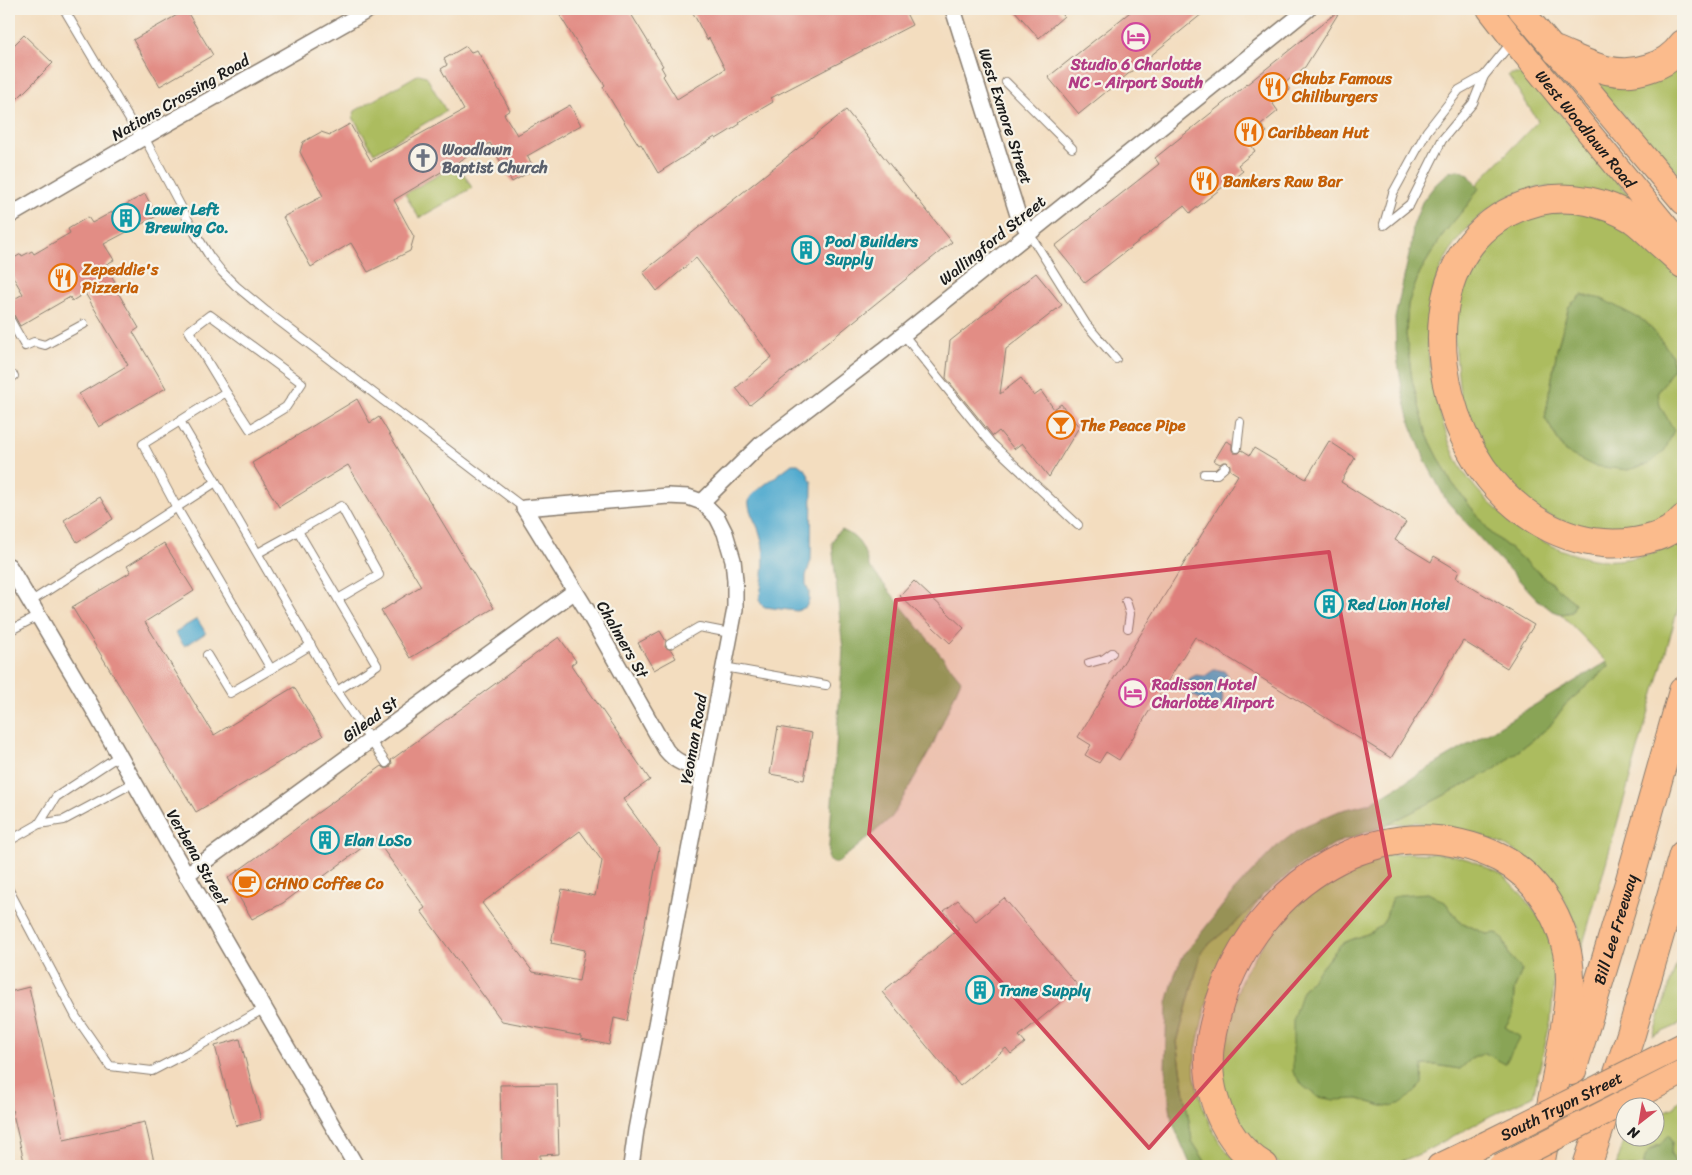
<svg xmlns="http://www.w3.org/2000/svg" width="1692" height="1175" font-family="Sriracha,sans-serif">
  <rect width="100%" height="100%" fill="#f7f3e8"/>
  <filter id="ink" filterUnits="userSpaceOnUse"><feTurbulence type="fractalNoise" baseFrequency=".02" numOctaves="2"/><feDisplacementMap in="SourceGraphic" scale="10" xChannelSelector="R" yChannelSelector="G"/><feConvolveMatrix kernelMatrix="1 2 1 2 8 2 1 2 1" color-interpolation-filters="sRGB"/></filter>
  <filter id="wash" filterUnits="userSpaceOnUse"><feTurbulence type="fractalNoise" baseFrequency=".0096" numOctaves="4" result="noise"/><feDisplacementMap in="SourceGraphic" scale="20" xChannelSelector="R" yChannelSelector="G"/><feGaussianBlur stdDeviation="1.12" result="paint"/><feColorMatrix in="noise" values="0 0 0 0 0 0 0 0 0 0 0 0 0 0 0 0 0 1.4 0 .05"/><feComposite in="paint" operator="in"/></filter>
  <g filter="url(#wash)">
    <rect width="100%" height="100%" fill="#f3ddbf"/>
    <g fill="#acbc5f" stroke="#646c3e" fill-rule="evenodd">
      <polygon points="1683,60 1683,178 1592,82"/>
      <polygon points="419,74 426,76 446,111 374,153 353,117 355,111"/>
      <path d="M1512,74H1521L1531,79L1639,207C1618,203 1597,198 1576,193C1568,191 1559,188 1550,187C1544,187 1537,188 1531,189C1508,193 1487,209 1471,225C1419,277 1421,347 1440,413C1445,430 1451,450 1460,466C1485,509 1543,550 1593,559C1622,564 1659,554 1683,538V591L1581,951L1578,927L1568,907L1554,884L1533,862L1504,845L1477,834L1448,827L1415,822L1387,825L1495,769L1549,727L1565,705L1609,666L1607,662L1561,614L1572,612L1575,603L1490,532L1450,480L1427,435L1412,380L1406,334L1408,304L1420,272L1444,233L1469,203L1479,188L1477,184L1538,121L1508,75Z"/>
      <polygon points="458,164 472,188 419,218 405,194"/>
      <path d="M1565,212C1572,212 1580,212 1588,214C1626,222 1659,252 1683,282V501L1653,526L1597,535L1540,512L1492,466L1460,396L1453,322L1472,260L1508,226L1541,214ZM1582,295L1646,322L1660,339L1672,355L1673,369L1658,391L1660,406L1673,430L1565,452L1545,418L1557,349L1569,306Z"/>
      <path d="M1409,853L1447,854L1471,860L1503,875L1526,899L1542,922L1553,951L1555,968L1551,1020L1533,1096L1492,1115L1422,1153L1390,1166H1284L1263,1154L1249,1141L1222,1091V1037L1244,973L1279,920L1323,881L1377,857ZM1392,898L1445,902L1459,921L1486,934L1504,941L1509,955L1522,970L1514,990L1513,1014L1505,1027L1519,1037L1471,1059L1460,1069L1435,1065H1423L1386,1107L1358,1099L1302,991L1340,945C1353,937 1371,936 1382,924C1387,918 1389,905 1392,898Z"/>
      <path d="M1263,895C1230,940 1211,977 1200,1032C1197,1046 1193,1062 1195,1077C1196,1083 1198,1090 1200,1096C1208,1125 1219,1146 1242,1166H1208L1192,1141L1177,1042L1202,950L1242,917Z"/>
      <polygon points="1683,944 1683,1023 1653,1036"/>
      <path d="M1683,1099V1166H1677L1671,1154L1672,1142C1657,1144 1644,1149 1644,1166H1616L1625,1138H1654L1655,1116L1675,1107L1677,1102Z"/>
    </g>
    <g fill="#89a456" stroke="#526039">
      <polygon points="1459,170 1468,174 1479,188 1469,203 1444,233 1420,272 1408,304 1406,334 1412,380 1427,435 1450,480 1490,532 1575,603 1572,612 1561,614 1551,610 1537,599 1485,544 1446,500 1426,462 1411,425 1403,394 1396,351 1395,318 1411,246 1413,226 1422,202 1435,185 1449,172"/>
      <polygon points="1582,295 1602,299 1646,322 1660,339 1672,355 1673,369 1658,392 1660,406 1674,430 1665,450 1649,464 1628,470 1594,466 1565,452 1545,418 1557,349 1569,306"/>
      <path d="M842,530C861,539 863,547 869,566L961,680L931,749L892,817L856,848L838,862L833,863L828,859L843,650L832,543L836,534Z"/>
      <polygon points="1607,662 1609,666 1565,705 1549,727 1495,769 1387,825 1334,844 1301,865 1263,895 1242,917 1202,950 1177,1042 1192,1141 1208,1166 1191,1166 1172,1122 1165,1069 1167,1003 1175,974 1183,956 1234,891 1276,847 1302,827 1339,811 1370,803"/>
      <path d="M1428,893L1445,902L1459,921L1486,934L1497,933L1504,941L1509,955L1522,970L1514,990L1513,1014L1505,1027L1520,1037L1505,1064L1485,1053L1471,1059L1460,1069L1435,1065H1423L1422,1084L1403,1103L1386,1107L1358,1099L1334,1100L1318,1097L1303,1086L1293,1072V1018L1302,991L1340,945C1353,937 1371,936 1382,924C1387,918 1389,905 1392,898L1399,895Z"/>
      <path d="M1669,1134L1672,1142L1671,1154L1677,1166H1644C1644,1152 1650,1151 1661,1144C1664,1141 1667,1137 1669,1134Z"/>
    </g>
    <g fill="#51aacf" stroke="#366376">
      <path d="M792,464H798L806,470L812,483L811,560L806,576V584L809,591V600L806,607L797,611L765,607L762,605L759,600C763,579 767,554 760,534C758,525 750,515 749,505C748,499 751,496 755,492Z"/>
      <polygon points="197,619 206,633 184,646 175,632"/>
      <path d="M1215,669L1224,671C1231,678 1229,686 1222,692C1225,705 1218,716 1205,708L1201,700L1189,693L1187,686L1190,678L1196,675L1205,676Z"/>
    </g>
    <g id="blocks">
      <g fill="#e28d85" fill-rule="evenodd">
        <polygon points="556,9 628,9 663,66 661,67 665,74 663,76 677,99 725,69 709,38 707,40 691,9 904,9 912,25 771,98 773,102 739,122 740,124 726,133 716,139 715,137 658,173 641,144 639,145 626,125 603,87 605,85 584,55"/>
        <polygon points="1013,9 1057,9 1064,16 1039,38"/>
        <polygon points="1134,9 1208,9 1079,114 1048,77"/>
        <polygon points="186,10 213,55 160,86 133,40"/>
        <polygon points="1337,12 1338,14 1305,67 1285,83 1290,90 1273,104 1278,111 1261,125 1267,132 1251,145 1255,151 1238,165 1243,171 1190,213 1184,206 1085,283 1055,246 1159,164 1155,158"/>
        <polygon points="24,35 53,63 9,107 9,50"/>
        <polygon points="466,46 471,52 477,50 510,110 504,114 517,135 570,105 581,125 527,156 535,169 512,182 490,143 394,200 414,237 410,251 368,272 351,243 311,267 283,217 323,196 300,152 303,142 321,132 330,135 350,124 371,161 464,110 441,69 447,65 444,59"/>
        <polygon points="846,110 952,242 750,405 736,388 772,357 696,258 657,291 643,272"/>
        <polygon points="145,194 157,216 104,244 114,260 105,265 117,285 114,286 139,328 133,332 166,388 99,427 79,394 128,365 85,293 72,301 70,297 20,326 9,306 9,302 23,294 9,270 9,261 21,254 22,256 32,251 34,254 70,233 68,229 88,217 92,223"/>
        <polygon points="1036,273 1062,305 1006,349 1000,394 1021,378 1034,396 1041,391 1054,409 1061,404 1079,427 1049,477 1022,443 1014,449 999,431 993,436 946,378 950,341"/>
        <polygon points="357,399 370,423 379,417 494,608 410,658 381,611 421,586 348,465 279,507 252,463"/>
        <polygon points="1226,441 1232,444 1232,450 1234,453 1239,453 1242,450 1250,455 1254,448 1306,479 1329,441 1355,458 1341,482 1406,522 1395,540 1431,562 1434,556 1459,571 1456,578 1534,625 1507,668 1463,641 1391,758 1195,637 1119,760 1106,752 1099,763 1085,755 1091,745 1078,737 1238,475 1230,470 1230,465 1227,462 1223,462 1220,464 1214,461"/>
        <polygon points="100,497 113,519 77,542 64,520"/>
        <polygon points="164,543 194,591 145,622 214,735 294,687 323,736 196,812 72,607 131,572 127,566"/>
        <polygon points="914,581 964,628 950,643 900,596"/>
        <polygon points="660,631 666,641 665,647 671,650 676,658 654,670 638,643"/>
        <path d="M559,637L576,661L571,665L650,780L623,799L659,848L627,1021L614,1018L609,1045L581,1039V1036L502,1021L421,911L425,908L375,838L312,885L311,882L283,903L252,919L228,878L382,766L386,769L390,767L392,763L391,760ZM580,831L602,861L595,896L562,889L551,943L585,950L579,981L533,972L482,903Z"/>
        <polygon points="778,727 812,733 804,780 770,774"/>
        <polygon points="1004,898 1079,987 1019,1036 1025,1043 1011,1054 1006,1048 960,1086 882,992 959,929 944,911 958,900 976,921"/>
        <polygon points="29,987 64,1140 145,1122 155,1166 25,1166 9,1096 9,992"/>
        <polygon points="240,1039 261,1120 236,1126 215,1046"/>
        <polygon points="557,1084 559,1154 540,1155 540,1164 502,1165 500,1085"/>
      </g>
    </g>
  </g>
  <g filter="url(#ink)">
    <use href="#blocks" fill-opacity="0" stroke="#887c6e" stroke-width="1"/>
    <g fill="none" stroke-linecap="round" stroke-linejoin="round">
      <defs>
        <g id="lane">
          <polyline points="64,9 141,139"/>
          <polyline points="1006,82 1072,148"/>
          <polyline points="144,137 195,233 210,257 222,272 236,286 266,311 524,508"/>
          <polyline points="1384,224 1393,193 1427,131 1459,90 1484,76"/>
          <polyline points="1384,225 1410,204 1442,140 1473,103 1484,76 1511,43"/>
          <polyline points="1029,233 1086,324 1116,359"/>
          <polyline points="9,318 25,346 34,342 45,345 84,324"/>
          <polyline points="903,334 991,443 1078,525"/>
          <polyline points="9,379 14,376"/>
          <polyline points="180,421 143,444 177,508 271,669 230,693 207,655"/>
          <polyline points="1237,448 1240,422"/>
          <polyline points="1204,474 1217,474 1225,467"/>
          <polyline points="216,482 337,691 386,763"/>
          <polyline points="258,553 298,531"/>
          <polyline points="1126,601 1130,614 1128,628"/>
          <polyline points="30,602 216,482 180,421 226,392 189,331 210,315 302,383 286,407 250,429 226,392"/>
          <polyline points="9,631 38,616"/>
          <polyline points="670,644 699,627 730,633"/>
          <polyline points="1089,663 1104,659 1112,653"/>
          <polyline points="724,667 826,685"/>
          <polyline points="271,669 311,645"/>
          <polyline points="337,691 377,665 298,531 341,506 379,575 338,599"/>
          <polyline points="120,755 56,797 39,824 64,820 135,782"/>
          <polyline points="9,841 39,824"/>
          <polyline points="9,890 76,1017 110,1066 152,1071 196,1048 265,1008"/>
        </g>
        <g id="street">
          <polyline points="953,9 1018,215 1029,233"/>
          <polyline points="9,216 144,137 370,9"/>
          <polyline points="702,502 760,445 884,350 1308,9"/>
          <polyline points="9,566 92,707 174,853 356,1166"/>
          <polyline points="186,875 575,591"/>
          <path d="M631,1166L636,1130L735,609V580L733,560L725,533L717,517L702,502L688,497L668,496L524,508L588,612L666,750C678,765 688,765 705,769"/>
        </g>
        <g id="primary">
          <path id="s1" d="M1489,9L1513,40L1683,247"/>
          <polyline points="1520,9 1683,202"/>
          <polyline points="1439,1166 1485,1144"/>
        </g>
        <g id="highway">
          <path d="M1557,51C1588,64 1615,80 1649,68C1663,64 1675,55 1683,44"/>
          <path d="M1683,264C1676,256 1667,249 1658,241C1650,234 1642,225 1633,219C1606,202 1570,194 1539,201C1418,231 1424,383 1482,468C1510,508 1553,539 1603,543C1622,545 1652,541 1669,531C1674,528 1679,523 1683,519"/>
          <path id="s2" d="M1572,1071L1629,883L1683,691"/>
          <path d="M1264,1166C1240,1152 1223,1128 1215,1101C1204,1063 1209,1039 1220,1002C1257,885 1381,800 1500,858C1543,880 1569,931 1570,979C1570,1004 1563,1037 1559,1062C1553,1097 1546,1131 1540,1166"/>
          <polyline points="1587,1166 1631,1034 1683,855"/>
        </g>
      </defs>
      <use href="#lane" stroke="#887c6e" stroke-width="10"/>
      <use href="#street" stroke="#887c6e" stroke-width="18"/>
      <use href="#primary" stroke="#887c6e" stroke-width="26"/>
      <use href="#highway" stroke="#887c6e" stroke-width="30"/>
      <use href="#lane" stroke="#fff" stroke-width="8"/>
      <use href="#street" stroke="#fff" stroke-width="15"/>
      <use href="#primary" stroke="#fbbb8c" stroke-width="24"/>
      <use href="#highway" stroke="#fbbb8c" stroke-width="28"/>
      <defs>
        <g id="primary-bridge">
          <path id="s3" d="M1485,1144L1683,1045"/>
          <polyline points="1500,1166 1680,1074"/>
        </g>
      </defs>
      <use href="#primary-bridge" stroke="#887c6e" stroke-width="26" stroke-linecap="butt"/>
      <use href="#primary-bridge" stroke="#fbbb8c" stroke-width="24"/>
    </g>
  </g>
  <path fill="#d1495b" fill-opacity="0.2" stroke="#d1495b" stroke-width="4" stroke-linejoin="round" d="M1329,552L1390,876L1149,1148L869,834L896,600Z"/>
  <defs>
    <symbol id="hotel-ring" viewBox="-11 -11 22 22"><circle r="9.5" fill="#f7f3e8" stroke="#d1479c" stroke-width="1.5"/><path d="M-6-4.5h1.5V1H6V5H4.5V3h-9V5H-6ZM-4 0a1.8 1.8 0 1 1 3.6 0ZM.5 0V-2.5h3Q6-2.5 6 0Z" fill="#d1479c"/></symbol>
    <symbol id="restaurant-ring" viewBox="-11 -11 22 22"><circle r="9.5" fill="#f7f3e8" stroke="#e8710a" stroke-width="1.5"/><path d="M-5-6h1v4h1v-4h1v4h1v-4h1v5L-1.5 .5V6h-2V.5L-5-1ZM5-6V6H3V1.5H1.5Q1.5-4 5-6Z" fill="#e8710a"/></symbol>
    <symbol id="church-ring" viewBox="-11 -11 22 22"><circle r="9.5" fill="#f7f3e8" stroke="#6b7280" stroke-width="1.5"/><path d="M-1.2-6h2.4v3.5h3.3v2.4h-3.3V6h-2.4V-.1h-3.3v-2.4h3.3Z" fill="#6b7280"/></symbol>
    <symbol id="building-ring" viewBox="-11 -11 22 22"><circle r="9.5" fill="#f7f3e8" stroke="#0f9aa8" stroke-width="1.5"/><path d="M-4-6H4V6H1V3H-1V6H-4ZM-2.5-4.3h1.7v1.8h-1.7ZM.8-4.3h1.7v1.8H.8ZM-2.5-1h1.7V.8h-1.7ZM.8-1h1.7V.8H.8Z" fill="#0f9aa8"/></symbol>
    <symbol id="bar-ring" viewBox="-11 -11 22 22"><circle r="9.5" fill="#f7f3e8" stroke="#e8710a" stroke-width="1.5"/><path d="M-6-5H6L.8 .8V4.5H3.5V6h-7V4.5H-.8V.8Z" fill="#e8710a"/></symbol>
    <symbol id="cafe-ring" viewBox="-11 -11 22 22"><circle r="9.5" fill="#f7f3e8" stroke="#e8710a" stroke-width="1.5"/><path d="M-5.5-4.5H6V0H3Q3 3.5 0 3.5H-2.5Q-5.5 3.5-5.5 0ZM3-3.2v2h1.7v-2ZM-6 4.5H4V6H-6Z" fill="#e8710a"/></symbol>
  </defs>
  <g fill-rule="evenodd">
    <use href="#hotel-ring" x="1120" y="21" width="32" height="32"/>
    <use href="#restaurant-ring" x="1257" y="71" width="32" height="32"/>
    <use href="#restaurant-ring" x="1233" y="116" width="32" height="32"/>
    <use href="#church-ring" x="407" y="142" width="32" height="32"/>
    <use href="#restaurant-ring" x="1188" y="165" width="32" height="32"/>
    <use href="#building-ring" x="110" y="202" width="32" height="32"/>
    <use href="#building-ring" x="790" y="234" width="32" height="32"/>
    <use href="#restaurant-ring" x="47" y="262" width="32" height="32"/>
    <use href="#bar-ring" x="1045" y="409" width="32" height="32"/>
    <use href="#building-ring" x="1313" y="588" width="32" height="32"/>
    <use href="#hotel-ring" x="1117" y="677" width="32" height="32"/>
    <use href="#building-ring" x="309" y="824" width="32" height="32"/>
    <use href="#cafe-ring" x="231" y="867" width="32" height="32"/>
    <use href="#building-ring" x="964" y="974" width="32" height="32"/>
  </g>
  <g text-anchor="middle" stroke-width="4.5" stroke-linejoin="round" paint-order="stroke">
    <g font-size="16" font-weight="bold" fill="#b23c85" stroke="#f7f3e8">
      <text x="1136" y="70">Studio 6 Charlotte<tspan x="1136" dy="18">NC - Airport South</tspan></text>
      <text x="1152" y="690" text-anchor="start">Radisson Hotel<tspan x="1152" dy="18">Charlotte Airport</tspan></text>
    </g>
    <g font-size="16" font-weight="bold" fill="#c56008" stroke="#f7f3e8" text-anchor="start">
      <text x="1292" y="84">Chubz Famous<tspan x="1292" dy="18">Chiliburgers</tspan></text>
      <text x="1268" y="138">Caribbean Hut</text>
      <text x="1223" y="187">Bankers Raw Bar</text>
      <text x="82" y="275">Zepeddie's<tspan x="82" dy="18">Pizzeria</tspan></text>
      <text x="1080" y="431">The Peace Pipe</text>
      <text x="266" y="889">CHNO Coffee Co</text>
    </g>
    <g font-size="16" fill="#1c1c1c" stroke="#f7f3e8">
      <text transform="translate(180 97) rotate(-30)" y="6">Nations Crossing Road</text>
      <text transform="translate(1006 116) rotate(72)" y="6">West Exmore Street</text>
      <text dy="6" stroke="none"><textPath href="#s1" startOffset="154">West Woodlawn Road</textPath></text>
      <text transform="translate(992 240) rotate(-39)" y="6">Wallingford Street</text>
      <text transform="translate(623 639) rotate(60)" y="6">Chalmers St</text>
      <text transform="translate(370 719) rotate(-36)" y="6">Gilead St</text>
      <text transform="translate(693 739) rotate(-80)" y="6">Yeoman Road</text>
      <text transform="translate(198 857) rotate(60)" y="6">Verbena Street</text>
      <text dy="6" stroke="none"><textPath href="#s2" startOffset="148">Bill Lee Freeway</textPath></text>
      <text dy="6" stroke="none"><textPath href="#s3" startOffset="85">South Tryon Street</textPath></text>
    </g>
    <g font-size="16" font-weight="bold" fill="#5b616d" stroke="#f7f3e8" text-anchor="start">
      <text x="442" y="155">Woodlawn<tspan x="442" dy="18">Baptist Church</tspan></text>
    </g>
    <g font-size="16" font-weight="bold" fill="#0d838f" stroke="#f7f3e8" text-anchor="start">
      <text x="145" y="215">Lower Left<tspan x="145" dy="18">Brewing Co.</tspan></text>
      <text x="825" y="247">Pool Builders<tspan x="825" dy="18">Supply</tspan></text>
      <text x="1348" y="610">Red Lion Hotel</text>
      <text x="344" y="846">Elan LoSo</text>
      <text x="999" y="996">Trane Supply</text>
    </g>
  </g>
  <rect width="1692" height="1175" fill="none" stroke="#f7f3e8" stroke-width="30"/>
  <g transform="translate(1640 1122) rotate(211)"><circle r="24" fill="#f7f3e8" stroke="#9f9d96"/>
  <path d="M0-4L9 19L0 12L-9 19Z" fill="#d1495b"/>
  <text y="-8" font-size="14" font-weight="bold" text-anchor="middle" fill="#1c1c1c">N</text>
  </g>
</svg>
